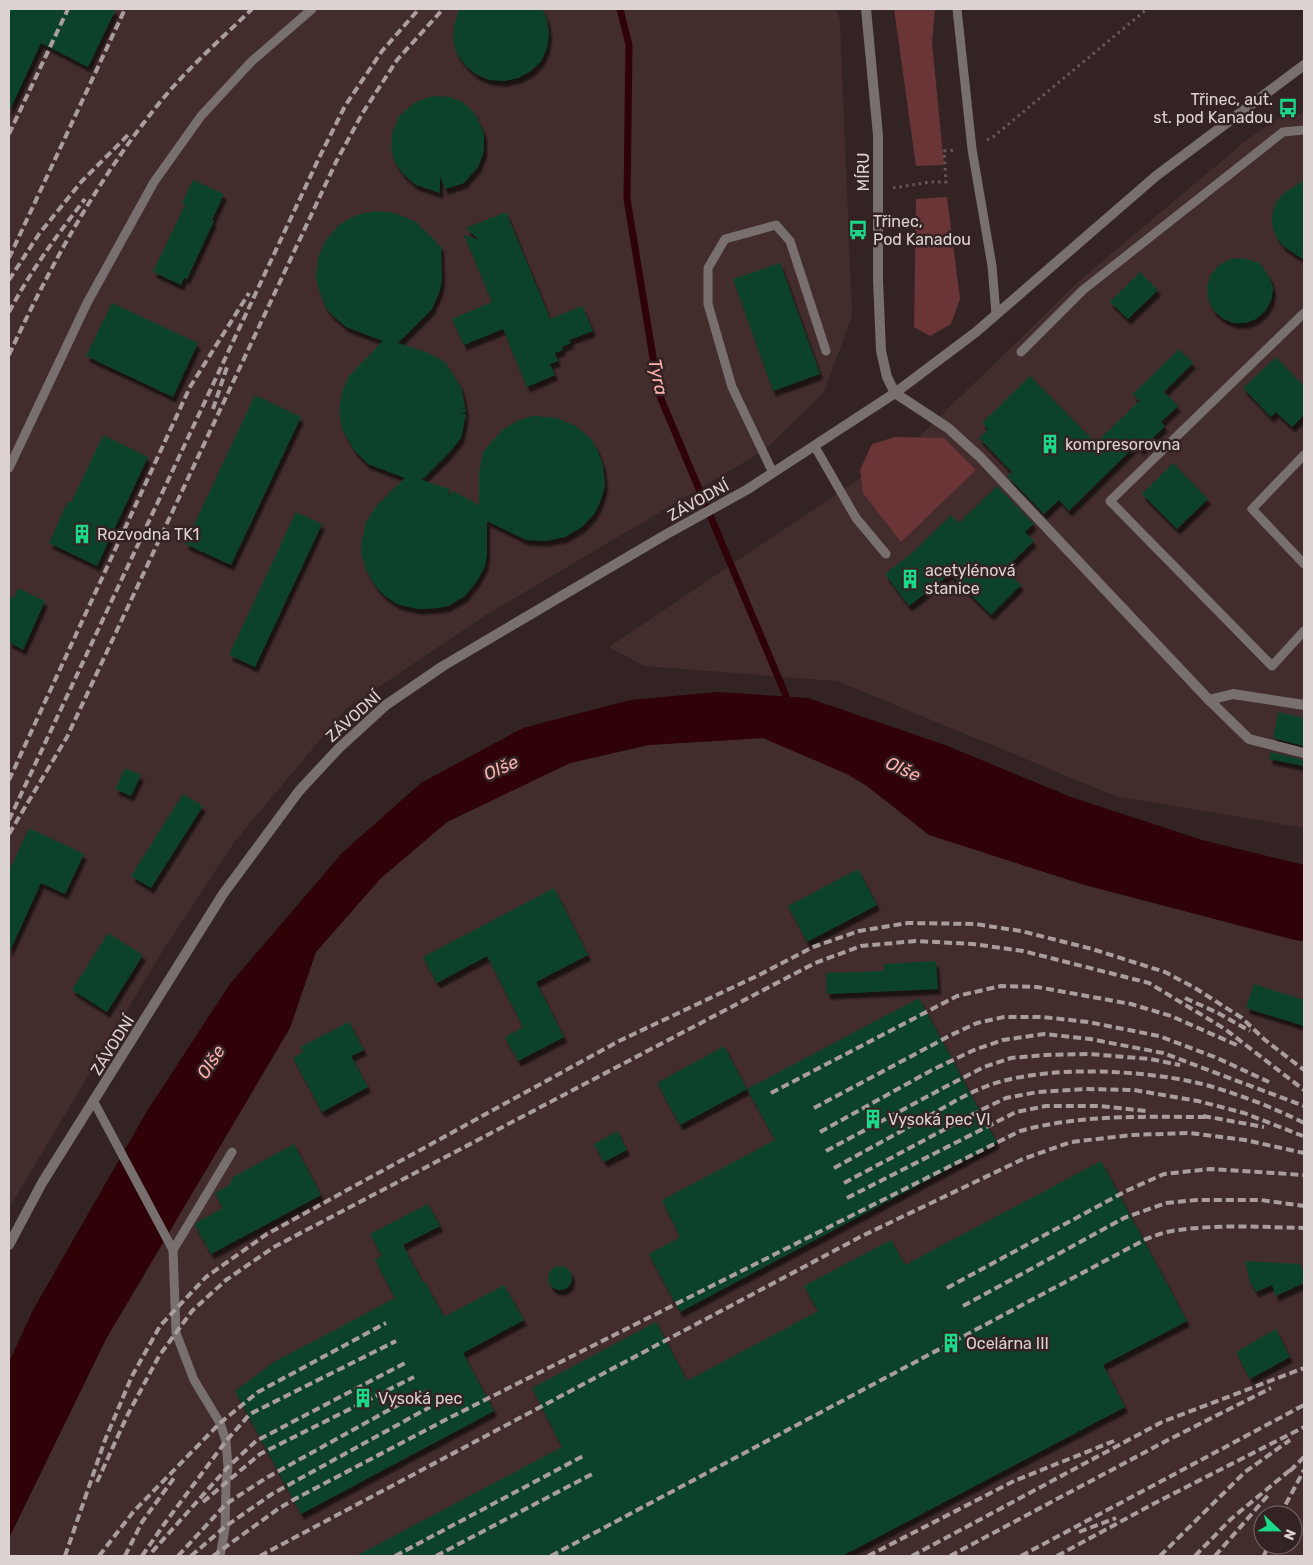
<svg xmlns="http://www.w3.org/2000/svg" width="1313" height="1565" font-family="Rubik,sans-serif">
  <defs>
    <filter id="shadow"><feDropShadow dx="3" dy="5.5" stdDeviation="1" flood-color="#0009"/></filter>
  </defs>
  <rect width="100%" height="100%" fill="#342323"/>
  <g fill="#432c2c" fill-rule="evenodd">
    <polygon points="9,9 837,9 840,21 852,316 824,392 765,450 486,615 346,709 235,841 162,952 9,1208"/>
    <polygon points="1304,114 1304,828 1115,796 837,681 644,666 609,647 914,442 1079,281 1248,139 1284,115"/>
    <path d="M763,738L847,774L867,786L929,835L1085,885L1295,940L1304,941V1556H9V1538L106,1339L290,1028L316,952L381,878L447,822L570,763L649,745ZM1263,1515H1293V1545H1263Z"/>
  </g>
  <g fill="#6b3436">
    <polygon points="894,9 935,9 932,42 944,165 916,166"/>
    <polygon points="947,197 960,299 951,324 930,336 914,327 916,199"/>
    <polygon points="895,437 944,438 976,470 901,542 863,493 860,470 872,444"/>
  </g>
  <polygon fill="#2e0207" points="718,692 808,698 945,745 1071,797 1202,840 1304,865 1304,941 1295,940 1085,885 929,835 867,786 847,774 763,738 649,745 570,763 447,822 381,878 316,952 290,1028 106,1339 9,1538 9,1362 33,1310 147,1111 230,984 342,853 421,783 523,728 630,700"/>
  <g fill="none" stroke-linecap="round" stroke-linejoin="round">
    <polyline stroke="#2e0207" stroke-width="7" points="620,9 629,45 627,199 659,394 789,703"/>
  </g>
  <g fill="#0c4329" filter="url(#shadow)">
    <polygon points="9,9 116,9 88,67 41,43 9,112"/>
    <polygon points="459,9 542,9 547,20 549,33 547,48 541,61 531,71 518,78 504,81 490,80 477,75 466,66 457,54 453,41 454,26"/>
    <polygon points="432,96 450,97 461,101 474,112 484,133 484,151 478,167 464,183 445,189 440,176 440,193 416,185 403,174 395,162 391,149 392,134 399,116 414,103"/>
    <polygon points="193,180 224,194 212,220 214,221 187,279 184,278 181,285 153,272 185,205 182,203"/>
    <polygon points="1304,180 1304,260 1283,246 1276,236 1272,224 1272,215 1276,202 1284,193"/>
    <polygon points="375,211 395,213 416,222 441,247 442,280 439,293 432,309 398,343 426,352 445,362 461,387 466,412 461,414 466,414 461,438 450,452 422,480 450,489 448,497 453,491 479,505 479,473 483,452 502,430 519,420 533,416 557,418 576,426 591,439 596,447 603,465 605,485 602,497 595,513 582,527 565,537 546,541 526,540 487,521 487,553 485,566 477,581 465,596 448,606 438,608 418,609 399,605 385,596 376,587 366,570 361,551 362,541 366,522 377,505 405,478 368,464 354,450 342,429 339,411 342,392 349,376 383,341 346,327 331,314 325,306 318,287 316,278 318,258 326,240 339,225 347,220 356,215"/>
    <polygon points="506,212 550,319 582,306 593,331 569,340 571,343 562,347 563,350 555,353 558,361 550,364 555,375 527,387 503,329 464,345 452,319 492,302 464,235 479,240 466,228"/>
    <polygon points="1242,258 1260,263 1270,278 1273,289 1271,301 1265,311 1256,319 1245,323 1233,323 1222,318 1213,310 1208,299 1207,287 1210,276 1218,266 1230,259"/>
    <polygon points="780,263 820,374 773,391 733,279"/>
    <polygon points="1140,272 1158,290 1128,319 1110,302"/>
    <polygon points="112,303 198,343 173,397 86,356"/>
    <polygon points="1179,349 1193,363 1164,392 1178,406 1161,422 1165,426 1141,450 1136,445 1069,511 1059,500 1044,514 1007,476 1012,472 979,438 988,429 982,423 1030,376 1096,443 1139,401 1133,394"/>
    <polygon points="1276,357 1304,386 1304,415 1292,427 1276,412 1271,417 1243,388"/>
    <polygon points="255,395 301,417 231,565 185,544"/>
    <polygon points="103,435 148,457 97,566 49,543 68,501 71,503"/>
    <polygon points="1173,463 1208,499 1177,529 1142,494"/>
    <polygon points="997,486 1034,524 1025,532 1034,541 1005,569 1021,585 991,615 950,574 909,606 885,574 911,554 951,515 959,523"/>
    <polygon points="296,512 322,524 255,667 229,655"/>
    <polygon points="18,588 45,601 23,650 9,642 9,595 14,598"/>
    <polygon points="1278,712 1304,718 1304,746 1273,738"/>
    <polygon points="1271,752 1304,760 1304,766 1269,759"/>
    <polygon points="125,768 141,775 131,796 115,789"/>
    <polygon points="183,794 203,806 151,888 131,876"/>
    <polygon points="29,828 84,854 65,894 41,883 9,953 9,871"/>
    <polygon points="858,869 877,905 807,942 788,906"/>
    <polygon points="554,888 588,955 536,982 564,1037 518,1061 505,1037 523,1027 487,956 437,983 423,957"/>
    <polygon points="108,933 143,955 107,1012 72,990"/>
    <polygon points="936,961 938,989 827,994 826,973 884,971 884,964"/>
    <polygon points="1254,984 1304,1000 1304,1026 1246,1008"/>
    <polygon points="919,998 997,1143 680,1312 649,1254 680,1237 662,1200 775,1140 747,1089"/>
    <polygon points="349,1022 364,1050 351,1056 368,1087 322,1112 293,1058 303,1052 300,1047"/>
    <polygon points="724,1046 747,1089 680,1125 657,1083"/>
    <polygon points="617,1131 627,1150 604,1162 594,1144"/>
    <polygon points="294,1144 321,1195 211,1254 195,1225 197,1222 223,1208 215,1193 229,1185 233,1177"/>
    <polygon points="1101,1161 1187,1321 1103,1365 1125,1407 842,1556 356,1556 562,1447 532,1388 656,1322 687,1381 818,1311 804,1286 891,1240 905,1265"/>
    <polygon points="428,1204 440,1226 403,1245 423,1283 425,1282 444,1317 504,1285 524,1320 463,1353 494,1411 301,1514 235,1391 274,1362 395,1298 375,1260 382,1256 370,1234"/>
    <polygon points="1245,1261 1300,1264 1304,1273 1304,1283 1276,1296 1272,1285 1256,1292 1250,1282"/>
    <circle cx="560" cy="1278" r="12"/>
    <polygon points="1276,1329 1290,1357 1250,1379 1236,1352"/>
  </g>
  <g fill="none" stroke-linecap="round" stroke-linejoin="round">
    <g stroke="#685959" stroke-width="3" stroke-dasharray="2.5 4" stroke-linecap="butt">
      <polyline points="987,140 993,137 1147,9"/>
      <polyline points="893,188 930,182 946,182 944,151 956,150"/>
    </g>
    <g stroke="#786f6f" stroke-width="9">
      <polyline points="957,9 972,149 992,266 996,314"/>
      <polyline points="1304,313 1110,501 1272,666 1304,631"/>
      <polyline points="1021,352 1083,290 1283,132 1304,130"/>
      <polyline points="815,447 856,518 886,554"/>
      <polyline points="1304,455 1252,509 1304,564"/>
      <polyline points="9,468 87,303 154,182 201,116 251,62 312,9"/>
      <polyline points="773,473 732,387 708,304 708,268 725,239 776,225 790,241 826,351"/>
      <polyline points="94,1102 173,1250"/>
      <polyline points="220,1556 225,1529 226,1483 228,1467 226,1441 220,1423 194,1380 176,1333 173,1250 232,1152"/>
    </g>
    <g stroke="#786f6f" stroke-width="10">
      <polyline points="866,9 878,135 878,280 881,351 887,377 895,393 948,428 980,457 1209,700 1249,739 1304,753"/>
      <polyline points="1209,700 1233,694 1304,705"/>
    </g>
    <polyline stroke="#786f6f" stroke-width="10" points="9,1245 42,1183 223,894 299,791 339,748 386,705 443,666 665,535 748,489 895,393 976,332 1156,176 1304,65"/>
    <g stroke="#aa9d9d" stroke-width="4" stroke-dasharray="8 4" stroke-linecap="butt">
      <polyline points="9,134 68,9"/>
      <polyline points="9,258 125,9"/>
      <polyline points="9,280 39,234 82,181 130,133"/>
      <path d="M9,312C30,272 57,235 85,199"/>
      <path d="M9,355C50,266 98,178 161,101C188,68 221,39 252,9"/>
      <polyline points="213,409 227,367"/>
      <polyline points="9,780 190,387 249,293"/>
      <polyline points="9,820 319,158 345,106 382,51 419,9"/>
      <polyline points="9,834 67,737 336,162 362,114 397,60 443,9"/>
      <polyline points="1185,998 1218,1013 1250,1031"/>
      <polyline points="771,1093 957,996 1001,986 1037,987 1131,1004 1171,1016 1239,1046"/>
      <polyline points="814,1108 951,1035 977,1023 1004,1017 1042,1017 1088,1022 1159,1036 1217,1058 1269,1082"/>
      <polyline points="1203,1116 1264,1127"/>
      <polyline points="820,1132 932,1070 974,1050 1003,1040 1044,1034 1090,1039 1163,1053 1304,1106"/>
      <polyline points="826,1151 945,1087 984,1067 1011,1058 1046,1055 1089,1054 1150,1059 1180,1065"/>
      <path d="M834,1168C865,1151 896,1134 927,1117C950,1104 974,1089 999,1082C1055,1066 1137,1070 1194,1082C1228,1090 1273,1107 1304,1123"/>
      <polyline points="844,1183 979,1111 1006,1098 1038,1092 1086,1089 1134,1090 1198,1101 1244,1113 1303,1136"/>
      <polyline points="847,1198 1016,1112 1046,1106 1100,1106 1146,1111"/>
      <polyline points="947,1288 1126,1191 1164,1174 1210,1169 1304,1175"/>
      <polyline points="963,1306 1124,1218 1166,1203 1196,1200 1261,1200 1304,1206"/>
      <polyline points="1290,1471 1304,1457"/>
      <polyline points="97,1482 127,1416 159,1356 192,1311 226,1280 274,1247 815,963 861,946 916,941 973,944 1023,951 1149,983 1225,1029 1304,1090"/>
      <polyline points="203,1502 260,1454 414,1377"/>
      <polyline points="1280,1515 1304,1470"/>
      <polyline points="1079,1532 1116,1518"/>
      <polyline points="152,1552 228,1467 256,1441 405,1363"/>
      <polyline points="65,1556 105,1440 132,1376 160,1326 206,1277 267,1234 619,1041 759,975 813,947 859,931 908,923 975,924 1021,931 1092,949 1165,972 1195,988 1242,1018 1265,1040 1304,1070"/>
      <polyline points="99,1556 134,1511 220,1423 258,1392 386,1323"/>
      <polyline points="125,1556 142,1522 174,1478"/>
      <polyline points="142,1556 165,1523 226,1441 250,1414 396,1341"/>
      <polyline points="178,1556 226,1504 266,1478 425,1390"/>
      <polyline points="191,1556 226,1526 272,1494 430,1407"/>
      <path d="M213,1556L278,1509L293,1500L447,1419L1020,1131C1081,1114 1146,1117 1209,1117"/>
      <polyline points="260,1556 862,1236 1023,1159 1071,1142 1132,1135 1190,1133 1245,1140 1304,1153"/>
      <polyline points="395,1556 585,1455"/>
      <polyline points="436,1556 594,1473"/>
      <path d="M551,1556L1146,1239C1155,1236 1164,1232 1172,1231C1215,1224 1261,1227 1304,1228"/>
      <polyline points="868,1556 1014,1481 1114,1441"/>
      <polyline points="912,1556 1162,1422 1304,1368"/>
      <polyline points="950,1556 1166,1441 1271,1388"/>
      <polyline points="1021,1556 1304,1405"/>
      <polyline points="1057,1556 1155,1503 1304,1427"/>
      <polyline points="1160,1556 1245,1472 1290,1440"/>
      <polyline points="1195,1556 1231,1519 1295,1466"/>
      <polyline points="1215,1556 1270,1493"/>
      <polyline points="1264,1556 1268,1545"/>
    </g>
  </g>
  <defs>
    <symbol id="bus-bare" viewBox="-9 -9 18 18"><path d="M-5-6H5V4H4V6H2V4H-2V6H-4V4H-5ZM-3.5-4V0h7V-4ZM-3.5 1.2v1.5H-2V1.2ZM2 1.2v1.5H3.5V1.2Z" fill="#1ad988" stroke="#342323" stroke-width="2.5" paint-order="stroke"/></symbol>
    <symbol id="building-bare" viewBox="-9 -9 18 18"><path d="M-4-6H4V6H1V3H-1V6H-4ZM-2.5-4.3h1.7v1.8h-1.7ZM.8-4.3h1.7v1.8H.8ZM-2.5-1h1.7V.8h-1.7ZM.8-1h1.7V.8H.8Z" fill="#1ad988" stroke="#342323" stroke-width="2.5" paint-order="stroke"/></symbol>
  </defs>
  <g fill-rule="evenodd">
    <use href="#bus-bare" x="1274" y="94" width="28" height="28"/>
    <use href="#bus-bare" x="844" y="216" width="28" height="28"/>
    <use href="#building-bare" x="1036" y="430" width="28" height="28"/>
    <use href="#building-bare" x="68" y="520" width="28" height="28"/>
    <use href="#building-bare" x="896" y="565" width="28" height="28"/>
    <use href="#building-bare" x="859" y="1105" width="28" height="28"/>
    <use href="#building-bare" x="937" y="1329" width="28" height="28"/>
    <use href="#building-bare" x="349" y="1384" width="28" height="28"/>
  </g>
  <g text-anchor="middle" stroke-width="5" stroke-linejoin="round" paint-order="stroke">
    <g font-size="16" fill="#ddd2d2" stroke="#342323" text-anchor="start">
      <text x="1273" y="105" text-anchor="end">Třinec, aut.<tspan x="1273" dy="18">st. pod Kanadou</tspan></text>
      <text x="873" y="227">Třinec,<tspan x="873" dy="18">Pod Kanadou</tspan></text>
      <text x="1065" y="450">kompresorovna</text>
      <text x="97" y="540">Rozvodna TK1</text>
      <text x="925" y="576">acetylénová<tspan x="925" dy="18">stanice</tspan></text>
      <text x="888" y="1125">Vysoká pec VI</text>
      <text x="966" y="1349">Ocelárna III</text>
      <text x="378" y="1404">Vysoká pec</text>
    </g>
    <g font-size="16" fill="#ddd2d2" stroke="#342323">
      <text transform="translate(863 172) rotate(-90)" y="6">MÍRU</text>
      <text transform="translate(698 500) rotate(-29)" y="6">ZÁVODNÍ</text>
      <text transform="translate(353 716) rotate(-42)" y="6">ZÁVODNÍ</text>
      <text transform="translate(112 1045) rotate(-58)" y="6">ZÁVODNÍ</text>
    </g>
    <g font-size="18" font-style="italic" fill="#feb1b1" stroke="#342323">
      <text transform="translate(658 377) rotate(78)" y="6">Tyra</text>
      <text transform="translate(501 768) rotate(-24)" y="6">Olše</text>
      <text transform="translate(903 769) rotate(24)" y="6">Olše</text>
      <text transform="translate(211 1062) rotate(-57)" y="6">Olše</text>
    </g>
  </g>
  <rect width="1313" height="1565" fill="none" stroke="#ddd2d2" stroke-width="20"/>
  <g transform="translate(1278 1530) rotate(112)"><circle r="24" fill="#342323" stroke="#786969"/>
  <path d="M0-4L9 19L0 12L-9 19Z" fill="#1ad988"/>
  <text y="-8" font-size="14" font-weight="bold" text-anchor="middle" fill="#ddd2d2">N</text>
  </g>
</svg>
